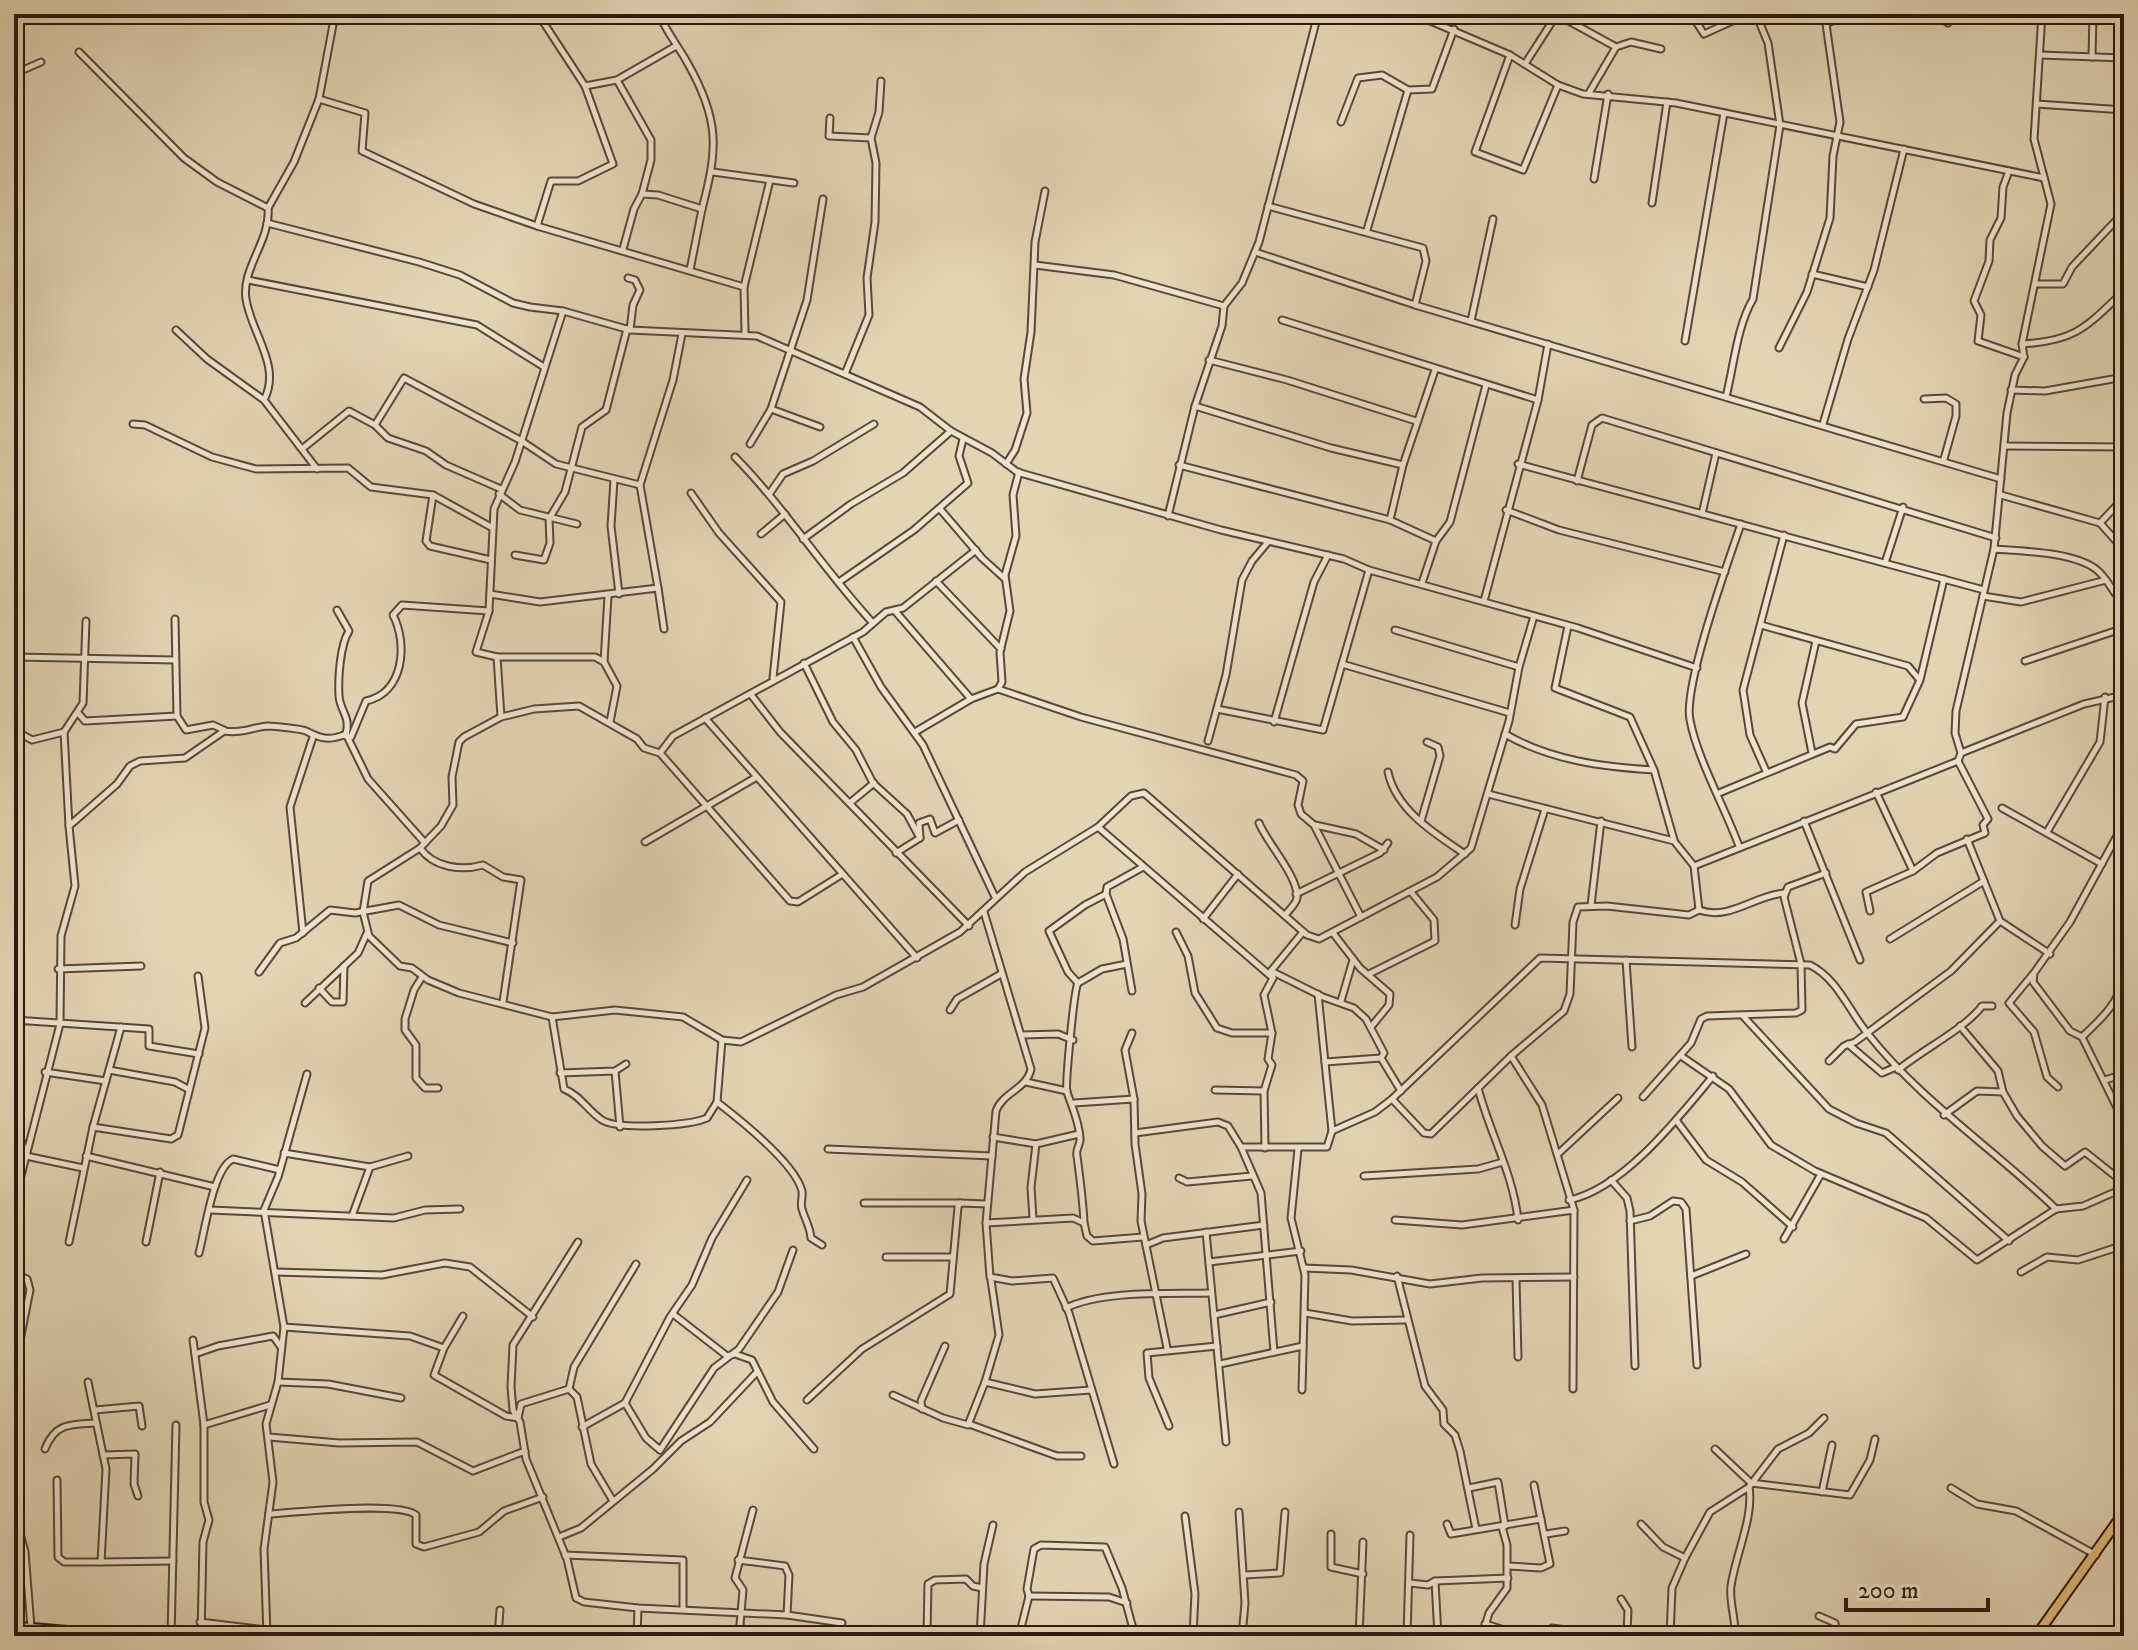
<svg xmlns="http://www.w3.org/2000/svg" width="2138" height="1650" font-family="'IM FELL DW Pica',serif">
  <rect width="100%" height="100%" fill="#e3d4b4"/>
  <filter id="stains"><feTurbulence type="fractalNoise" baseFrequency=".0025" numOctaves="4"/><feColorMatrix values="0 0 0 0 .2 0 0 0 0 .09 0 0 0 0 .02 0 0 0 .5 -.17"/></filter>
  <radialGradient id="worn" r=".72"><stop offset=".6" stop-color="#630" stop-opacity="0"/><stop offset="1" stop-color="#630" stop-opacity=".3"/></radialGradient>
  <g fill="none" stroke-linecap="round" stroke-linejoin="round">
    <defs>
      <g id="minor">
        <polyline points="479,14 504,14"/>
        <path d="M659,14C666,31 678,46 687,62C720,120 718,148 702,209"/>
        <polyline points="1414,14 1510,55 1558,85 1583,94 1676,103 2044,178"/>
        <polyline points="1556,14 1616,47 1589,93"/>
        <polyline points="1691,14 1704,34 1748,14"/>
        <polyline points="1935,14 1948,23 1956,14"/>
        <polyline points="1826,24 1848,14"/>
        <polyline points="1616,47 1631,42 1661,49"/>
        <path d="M79,52L184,158L217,182L268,208C271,240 241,269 246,299C251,333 282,366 264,400"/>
        <polyline points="1510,55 1475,152 1523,170 1558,85"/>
        <polyline points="2040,55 2124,58"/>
        <polyline points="2092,57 2093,14"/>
        <polyline points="1525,64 1557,14"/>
        <polyline points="14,68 23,70 41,62"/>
        <polyline points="617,80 651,140 651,160 642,194"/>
        <polyline points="585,86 617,80 676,46"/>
        <polyline points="319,99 365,113 362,151 474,204 537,226 744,287 745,333"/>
        <polyline points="2037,104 2124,110"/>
        <polyline points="830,118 829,136 871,138"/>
        <polyline points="1341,122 1358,78 1382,75 1408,90 1432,89 1454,29"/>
        <polyline points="2009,171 2003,187 2001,218 1990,240 1989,261 1974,301 1981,315 1978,341 2024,357"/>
        <polyline points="713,172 794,183"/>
        <polyline points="1594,179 1608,94"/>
        <polyline points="1652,203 1667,102"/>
        <polyline points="1268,206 1423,248 1426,261 1415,305"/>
        <polyline points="268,208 294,162 319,99 335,14"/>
        <polyline points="267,223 419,262 460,275 513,303 530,307 563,311 630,330 757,336 920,407 951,431 992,453 1017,472 1221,530 1344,559 1369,570 1578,628 1697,668"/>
        <polyline points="537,226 551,181 578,181 613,164 585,86 538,14"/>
        <polyline points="1367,230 1408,90"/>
        <polyline points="623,249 634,209 642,194 658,195 702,209 690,270"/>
        <polyline points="1255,252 1415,305 2001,479"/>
        <polyline points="1035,265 1114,275 1224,306"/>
        <polyline points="1812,274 1868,287"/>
        <polyline points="628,278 635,280 640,290 633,305 630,330"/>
        <polyline points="248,280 477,325 544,367"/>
        <polyline points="2036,284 2063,284 2072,267 2124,212"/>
        <polyline points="744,287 770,180"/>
        <polyline points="563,311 515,462 494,509 489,611 476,652 497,657 595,657 604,662 617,686 610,722"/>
        <polyline points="1282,320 1538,400"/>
        <polyline points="1471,321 1493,219"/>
        <polyline points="176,330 207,359 264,400 317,469"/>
        <polyline points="1685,341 1724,113"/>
        <path d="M2022,344C2077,341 2087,326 2124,291"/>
        <polyline points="1779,348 1807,292 1830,218 1833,156 1840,122 1826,24 1821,14"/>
        <polyline points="1209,360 1287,380 1416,421"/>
        <polyline points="845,374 869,315 867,278 875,222 876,163 871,138 879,112 881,81"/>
        <polyline points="2011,390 2045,391 2124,377"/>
        <path d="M1726,397C1734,365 1737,326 1753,299L1780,125L1768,43L1756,14"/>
        <polyline points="1924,399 1946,398 1956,404 1956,416 1944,459"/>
        <polyline points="1195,406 1331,448 1403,465"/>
        <polyline points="771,409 820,427"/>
        <polyline points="133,424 145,425 212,457 256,469 348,468 371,487 433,495 491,527"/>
        <polyline points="1823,424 1848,339 1874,270 1904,149"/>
        <polyline points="750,444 771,409 807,300 823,199"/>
        <polyline points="2006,446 2124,447"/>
        <polyline points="302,449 349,411 375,425"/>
        <path d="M735,457C785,508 824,570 872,622"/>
        <polyline points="1006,464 1015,450 1027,413 1024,379 1031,332 1035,242 1045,191"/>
        <polyline points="1518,464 1984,590"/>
        <polyline points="1179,465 1390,520 1436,541"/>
        <polyline points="614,480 611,526 619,594"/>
        <polyline points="1577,481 1592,425 1602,418 1996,538"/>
        <polyline points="640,485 673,380 682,334"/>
        <polyline points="691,493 719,533 781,602 773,678"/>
        <polyline points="770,493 783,474 813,461 874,424"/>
        <polyline points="499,494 520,510 577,524"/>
        <polyline points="433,495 426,541 430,546 491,560"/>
        <polyline points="2001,495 2100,523 2124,550"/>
        <polyline points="940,509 982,558 1004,578"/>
        <polyline points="1506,510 1559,530 1725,572"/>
        <polyline points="1702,514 1716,453"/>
        <polyline points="1168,516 1195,406 1222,326 1224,306 1242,283 1259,242 1318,14"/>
        <polyline points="1390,520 1403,465 1435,370"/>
        <polyline points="2100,523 2117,505 2124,504"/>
        <polyline points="761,534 785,514"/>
        <polyline points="803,539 851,504 903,473 951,431"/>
        <path d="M1994,549C2022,551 2075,552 2097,570C2109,580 2113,594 2124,604"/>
        <polyline points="515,555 544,560 550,543 549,519 565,492 582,427 606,410 627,329"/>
        <polyline points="1885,563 1903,507"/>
        <polyline points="936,581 1001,649"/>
        <polyline points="839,582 914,530 968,483 959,456 963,439"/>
        <polyline points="1422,583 1436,541 1450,522 1486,385"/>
        <polyline points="658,588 664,629"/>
        <polyline points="2115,590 2124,580"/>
        <polyline points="490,594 540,602 658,588 640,485 556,464 520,440 404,378 375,425 388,438 426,451 446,465 501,489"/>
        <polyline points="1983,596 2021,602 2106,580"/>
        <polyline points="1484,601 1538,400 1548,344"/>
        <path d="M337,610L349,631C340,645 338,679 339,696C340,711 351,717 346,734"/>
        <polyline points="895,611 971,699"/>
        <polyline points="175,619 177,716 186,730 213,725 224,730"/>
        <polyline points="1761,625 1908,666 1919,679"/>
        <polyline points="1568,626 1555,688 1630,717 1654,770 1674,840"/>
        <polyline points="1395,630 1519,667"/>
        <polyline points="853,637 881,687 923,745 995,897"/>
        <polyline points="14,657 175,660"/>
        <polyline points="497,657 501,717"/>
        <polyline points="2025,661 2124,628"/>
        <polyline points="604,662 608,596"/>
        <polyline points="804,663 833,722 856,750 873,783 907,814 920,838"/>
        <polyline points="1342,664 1510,713"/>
        <polyline points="998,689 1002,682 1000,652 1010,611 1005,575 1016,536 1013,495 1019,472"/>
        <polyline points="2120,695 2120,667 2124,651"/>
        <polyline points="752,696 780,732 969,926"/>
        <polyline points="1217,709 1323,730 1369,570"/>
        <polyline points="78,713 85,721 177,716"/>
        <polyline points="705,718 917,958"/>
        <polyline points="1274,722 1314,582 1328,555"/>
        <polyline points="14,730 32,740 64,732"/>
        <polyline points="915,732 971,699 998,689 1081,717 1296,775 1303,781 1298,805 1301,814 1314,825 1361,917"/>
        <path d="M1505,734C1550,760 1602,767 1654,770"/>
        <path d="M351,737L366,701C404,693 408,644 393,615L402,605L489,611"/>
        <polyline points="1208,741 1226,675 1242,580 1252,561 1268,542"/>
        <polyline points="660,753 673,736 863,632 886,612 903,608 976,550"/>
        <polyline points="1812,753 1802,703 1816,641"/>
        <polyline points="1961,753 1955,733 1956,711 1994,549 2007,413 2015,375 2024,357 2022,344 2051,204 2034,139 2042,14"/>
        <polyline points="1766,771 1750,735 1743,690 1784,535"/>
        <path d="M1388,772C1396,810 1435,834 1465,854"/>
        <polyline points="1876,792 1913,871"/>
        <polyline points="1719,793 1830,747 1835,749 1856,724 1903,717 1920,680 1944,579"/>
        <polyline points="851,802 874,783"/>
        <polyline points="2002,808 2102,864"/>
        <polyline points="1421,821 1440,756 1438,747 1427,742"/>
        <polyline points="1804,821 1860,960"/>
        <path d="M1259,823C1267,843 1299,877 1297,898C1296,904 1289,910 1286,914"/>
        <polyline points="2124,823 2070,922 2034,973 2033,982 2070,1031 2082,1037 2124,1122"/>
        <polyline points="1315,825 1356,834 1384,850"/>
        <polyline points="69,826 64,732 83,703 86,621"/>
        <polyline points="1098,827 1273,978"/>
        <polyline points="2047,832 2100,742 2105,697"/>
        <polyline points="1967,839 2000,921 2050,954"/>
        <polyline points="645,842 755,778"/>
        <path d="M1739,846C1725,808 1697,758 1690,720C1683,686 1728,562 1741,524"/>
        <path d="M420,848C434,868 462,871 483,865L503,877L521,880L503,1002"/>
        <polyline points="896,853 920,838 919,823 930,819 935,833 959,820"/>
        <polyline points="1694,866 1958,761 1961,753 2084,704 2124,695"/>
        <polyline points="841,875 798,902 790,901 660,753 644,748 637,739 579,706 534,709 501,717 464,737 459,742 452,777 453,805 441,826 420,848 368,881 363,912 369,936 400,966 412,968 428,980 459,993 552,1017 615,1010 683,1017 722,1040 741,1042 836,995 863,987 960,932 1025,872 1098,827 1131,796 1144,793 1307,935 1319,939 1437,877 1471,848 1509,721 1519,667 1534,616"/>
        <polyline points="1106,894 1123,939 1132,991"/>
        <polyline points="1296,894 1380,853 1388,843"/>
        <polyline points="1591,905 1601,821"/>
        <path d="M1699,910C1730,921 1754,895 1785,893"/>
        <polyline points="1870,911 1866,892 1913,871 1937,853 1985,833 1983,825 1988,819 1958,761"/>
        <path d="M984,912L1031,1069C1027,1089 1003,1092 996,1111L986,1223L990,1277L1012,1281L1053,1278L1069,1313L1114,1464"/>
        <polyline points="1203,919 1238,874"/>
        <polyline points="1515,925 1520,889 1545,809"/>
        <polyline points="1176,932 1188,956 1195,993 1217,1028 1232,1033 1272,1033"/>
        <polyline points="303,933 290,807 313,737"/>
        <polyline points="1333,933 1360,968 1390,994 1389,1005 1371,1027"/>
        <polyline points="1890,939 1984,881"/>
        <polyline points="1626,960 1632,1047"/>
        <polyline points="58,969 141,966"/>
        <polyline points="1271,971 1323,997 1354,1008 1366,1019 1384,1053 1381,1058 1401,1091"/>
        <polyline points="259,972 280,943 296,938 330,910 355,913 399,905 439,925 513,943"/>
        <polyline points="1369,974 1435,941 1434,920 1411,892"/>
        <polyline points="2033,974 2009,1003 2034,1032 2047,1077 2058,1087"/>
        <polyline points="422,977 414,990 405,1019 405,1030 416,1045 416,1078 425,1088 438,1088"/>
        <polyline points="1078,983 1102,969 1127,964"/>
        <polyline points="319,988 332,1002 343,1002 344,966"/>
        <polyline points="1341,1001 1353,960"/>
        <polyline points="305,1003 358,953 367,933"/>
        <polyline points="950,1010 957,999 1001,974"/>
        <polyline points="1743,1016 1829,1109 1856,1123 1886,1133 2009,1241"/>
        <path d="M552,1017L564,1089C580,1095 588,1111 602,1120C618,1130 690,1126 707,1118L717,1102L722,1040"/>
        <polyline points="14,1020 149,1029 149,1046 199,1054"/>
        <polyline points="1960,1026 1998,1071 2003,1092 2017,1116 2042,1146 2065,1166 2085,1152 2124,1183"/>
        <polyline points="1132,1033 1125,1050 1134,1099"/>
        <polyline points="1022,1035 1058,1034 1073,1040"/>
        <path d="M2082,1037C2100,1020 2118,1004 2123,980C2124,973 2122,967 2124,961"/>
        <polyline points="1848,1044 1882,1073 1896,1067"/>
        <polyline points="1511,1056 1542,1105 1574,1210 1573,1389"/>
        <polyline points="1681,1056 1729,1089 1771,1145 1815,1171 1926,1218 1977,1260 2056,1209 2083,1206 2124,1188"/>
        <polyline points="1829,1061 1844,1046 1855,1042 1951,971 2000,921"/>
        <polyline points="1325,1062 1381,1058"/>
        <polyline points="109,1070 175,1082 188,1089"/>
        <path d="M1898,1070C1922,1050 1966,1028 1982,1006H1992"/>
        <polyline points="615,1071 620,1127"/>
        <polyline points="45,1072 106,1081"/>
        <polyline points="560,1073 615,1071 626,1064"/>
        <polyline points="2105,1080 2124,1074"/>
        <polyline points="1026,1082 1067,1091"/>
        <path d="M1478,1088C1490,1134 1513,1173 1518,1220"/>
        <polyline points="1215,1090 1264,1091"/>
        <polyline points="1643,1097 1691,1043 1701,1019 1707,1016 1796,1013 1802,1010 1801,964 1784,897 1788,887 1826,873"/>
        <polyline points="1392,1099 1424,1133 1431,1134 1511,1056 1564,1011 1570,994 1573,922 1578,907 1607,906 1689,915 1699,910 1694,866 1674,841 1488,794"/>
        <path d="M717,1102C739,1119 795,1163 802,1191C803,1197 800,1204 802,1209C805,1220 810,1226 811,1238L822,1245"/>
        <polyline points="1074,1103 1134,1099 1135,1144 1142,1194 1141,1221 1167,1348"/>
        <polyline points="1944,1115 1977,1091 2003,1092"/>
        <polyline points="1676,1120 1706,1160 1742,1182 1793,1227"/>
        <polyline points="93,1127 171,1139 178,1135 205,1028 198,976"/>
        <path d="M1332,1131L1375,1112L1392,1099L1540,958L1810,965C1838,979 1849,1011 1868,1034C1922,1102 1994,1149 2056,1209"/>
        <polyline points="1135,1133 1218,1122 1228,1126 1241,1147 1327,1147 1332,1131 1318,994"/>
        <polyline points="14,1137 22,1142 26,1156 83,1168"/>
        <polyline points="993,1137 1036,1144 1079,1134"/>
        <polyline points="1241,1147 1261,1193 1274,1352"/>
        <polyline points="1265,1148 1264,1091 1272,1065 1268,1059 1272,1033 1264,995 1273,978 1271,971 1303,932"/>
        <polyline points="828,1149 992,1156"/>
        <polyline points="1298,1149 1291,1218 1305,1275 1302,1390"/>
        <polyline points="284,1153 370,1167"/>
        <polyline points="1559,1153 1618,1098"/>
        <polyline points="86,1156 215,1187"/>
        <polyline points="1364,1176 1478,1169 1503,1162"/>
        <polyline points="1179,1178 1187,1182 1252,1176"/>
        <polyline points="1611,1180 1627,1198 1630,1211 1635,1366"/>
        <path d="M1569,1200C1623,1189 1679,1117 1713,1076"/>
        <path d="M14,1203L60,1024L61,936L75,886L69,826L117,784L130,766L140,761L185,758L224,731C241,734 253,727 268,726C273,726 302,729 306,731C321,739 330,741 346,734L368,779L425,843"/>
        <polyline points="864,1203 960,1203"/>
        <polyline points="210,1210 394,1218 425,1210 460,1209"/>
        <polyline points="352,1216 370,1167 408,1156"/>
        <polyline points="1033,1219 1031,1187 1036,1144"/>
        <polyline points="1395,1220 1462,1225 1574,1210"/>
        <polyline points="1630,1221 1650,1216 1673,1201 1681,1202 1686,1209 1697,1365"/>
        <polyline points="986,1223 1073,1218 1084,1223 1087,1236 1093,1241 1143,1237"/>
        <path d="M1084,1223C1083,1200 1080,1179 1077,1156C1075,1149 1081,1145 1080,1138C1079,1121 1072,1107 1067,1092C1065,1085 1074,990 1078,983L1068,972L1049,931L1085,905L1106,894L1107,887L1143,867"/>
        <polyline points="1206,1232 1226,1442"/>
        <polyline points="1784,1239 1821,1174"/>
        <polyline points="69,1242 93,1127 121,1027"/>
        <polyline points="146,1242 160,1172"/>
        <polyline points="578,1242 513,1345 511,1387 513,1410 520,1422 526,1459 567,1559 576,1598 584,1602 638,1608 787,1615 842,1623"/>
        <polyline points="1146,1245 1163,1238 1264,1225"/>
        <path d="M199,1253C205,1231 213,1168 233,1159L280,1170"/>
        <polyline points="886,1257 953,1257"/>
        <polyline points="1209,1262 1301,1251"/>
        <polyline points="1304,1268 1351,1270 1430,1284 1482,1278 1574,1277"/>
        <polyline points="275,1272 382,1275 445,1263 470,1267 533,1317"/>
        <polyline points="2021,1272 2047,1257 2078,1260 2124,1245"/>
        <polyline points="14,1273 27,1279 30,1290 14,1371"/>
        <polyline points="1397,1276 1425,1386 1443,1410 1444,1424 1455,1435 1460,1451 1476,1529"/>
        <polyline points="1691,1276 1746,1254"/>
        <polyline points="1516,1279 1518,1357"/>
        <path d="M1066,1308C1102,1290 1170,1294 1210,1293"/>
        <polyline points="1305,1313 1352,1321 1406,1320"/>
        <polyline points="673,1314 727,1356 735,1354 752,1360 773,1402 814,1449"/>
        <polyline points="1214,1315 1271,1302"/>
        <polyline points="463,1316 444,1348 434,1375 506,1416 518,1418 521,1404 569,1389 574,1367 636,1264"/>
        <polyline points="284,1327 410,1336 444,1348"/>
        <polyline points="193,1340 204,1425 204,1502 209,1520 203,1542 201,1636"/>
        <polyline points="195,1354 218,1346 273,1336 281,1347"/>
        <polyline points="1220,1364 1303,1346"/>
        <polyline points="88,1382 106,1469 101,1562 173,1561"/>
        <polyline points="278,1382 328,1384 401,1398"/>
        <polyline points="985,1382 999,1335 991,1280"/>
        <polyline points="569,1389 577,1397 591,1464 613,1501"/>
        <polyline points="893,1395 943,1418 968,1425 985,1382 1035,1394 1091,1390"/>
        <polyline points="807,1400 862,1349 950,1294 958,1207 960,1203 987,1204"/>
        <polyline points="625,1403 646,1438 660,1450"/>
        <polyline points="922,1409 921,1401 945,1346"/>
        <polyline points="95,1410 139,1406 142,1426"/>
        <polyline points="969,1424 1057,1456 1081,1456"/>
        <polyline points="204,1425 270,1405"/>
        <polyline points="1169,1426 1149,1378 1147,1353 1217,1346"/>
        <polyline points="582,1427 625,1403 670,1317 692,1285 712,1238 747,1180"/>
        <polyline points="269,1437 339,1443 417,1442 473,1471 525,1451"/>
        <path d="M45,1449C55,1423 71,1424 96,1423"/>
        <polyline points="1715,1449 1751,1483 1850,1495 1870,1460 1875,1439"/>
        <polyline points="660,1450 714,1368 739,1349 778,1292 793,1250"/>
        <polyline points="103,1455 135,1454 134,1484 138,1496"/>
        <polyline points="57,1480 58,1557 64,1562 101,1562"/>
        <polyline points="1469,1488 1498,1482 1505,1526"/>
        <polyline points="1951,1488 1977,1504 2016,1511 2096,1555"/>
        <polyline points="1822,1492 1832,1445"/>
        <polyline points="14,1511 25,1552 31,1627"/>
        <polyline points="1239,1512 1245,1603 1242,1636"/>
        <path d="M269,1514C296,1512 399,1501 416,1515V1544L424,1547L479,1532L504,1511L543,1497"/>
        <polyline points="1185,1516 1195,1594 1193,1636"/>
        <polyline points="1447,1524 1451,1534 1541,1519"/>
        <polyline points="1641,1524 1663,1547 1685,1558 1672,1588 1670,1636"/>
        <polyline points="1331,1534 1331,1567 1363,1574"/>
        <polyline points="1546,1534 1565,1531"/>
        <polyline points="559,1537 581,1528 653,1469 681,1441 710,1422 756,1373"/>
        <polyline points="14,1550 25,1552"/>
        <polyline points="565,1555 683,1560 683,1608"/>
        <polyline points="1685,1558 1710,1512 1749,1487"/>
        <polyline points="738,1560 785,1566 789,1575 787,1615"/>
        <polyline points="1508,1566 1541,1568 1550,1564 1534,1485"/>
        <polyline points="1244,1575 1280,1573 1285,1512"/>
        <polyline points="1435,1581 1508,1578"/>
        <polyline points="1410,1583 1428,1585 1435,1581 1438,1636"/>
        <polyline points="1029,1596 1109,1597 1127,1603"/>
        <polyline points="1621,1599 1628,1610 1627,1633"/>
        <polyline points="1819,1616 1835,1623 1836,1636"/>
        <polyline points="200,1622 266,1630"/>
        <polyline points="1485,1624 1524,1636"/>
        <polyline points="980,1630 1019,1633"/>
        <polyline points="1325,1631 1341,1636"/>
        <polyline points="171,1636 176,1425"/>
        <polyline points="267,1636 264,1549 273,1482 266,1424 278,1382 284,1327 264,1210 278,1177 307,1074"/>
        <polyline points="498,1636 500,1610"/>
        <polyline points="637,1636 638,1608"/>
        <polyline points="739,1636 743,1590 735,1578 753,1510"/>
        <polyline points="927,1636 928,1584 935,1580 966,1579 973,1586 982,1588"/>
        <polyline points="980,1636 984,1564 993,1525"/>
        <polyline points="1019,1636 1029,1596 1027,1589 1034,1549 1041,1545 1105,1547 1122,1588 1135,1636"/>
        <polyline points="1359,1636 1363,1542"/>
        <polyline points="1407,1636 1410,1535"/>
        <polyline points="1482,1636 1489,1613 1507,1588 1507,1545 1502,1527"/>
        <polyline points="1543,1636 1552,1628 1587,1633 1671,1632"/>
        <path d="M1735,1636C1736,1619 1729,1603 1731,1586C1736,1553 1754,1517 1749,1487L1778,1449L1809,1433L1824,1418"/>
      </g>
      <polyline id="major" points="14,1626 134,1636"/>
      <polyline id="highway" points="2036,1636 2124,1512"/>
    </defs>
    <use href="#minor" stroke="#5a4738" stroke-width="9"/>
    <use href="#major" stroke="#2d180e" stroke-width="11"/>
    <use href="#highway" stroke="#2d180e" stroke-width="12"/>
    <use href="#minor" stroke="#ede3ce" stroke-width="5"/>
    <use href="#major" stroke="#e2ba7a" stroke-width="7"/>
    <use href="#highway" stroke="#e2ba7a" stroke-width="8"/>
  </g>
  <rect width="2138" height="1650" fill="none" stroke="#e3d4b4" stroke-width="48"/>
  <rect x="16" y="16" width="2106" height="1618" fill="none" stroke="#2d180e" stroke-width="4"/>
  <rect x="24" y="24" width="2090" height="1602" fill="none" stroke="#2d180e" stroke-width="2"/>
  <path d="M1846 1598v12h142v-12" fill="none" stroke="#2d180e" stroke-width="4"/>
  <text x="1858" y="1598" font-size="24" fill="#2d180e" stroke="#ede3ce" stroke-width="6" paint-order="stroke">200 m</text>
  <rect width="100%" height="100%" filter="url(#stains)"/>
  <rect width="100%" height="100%" fill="url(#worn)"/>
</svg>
